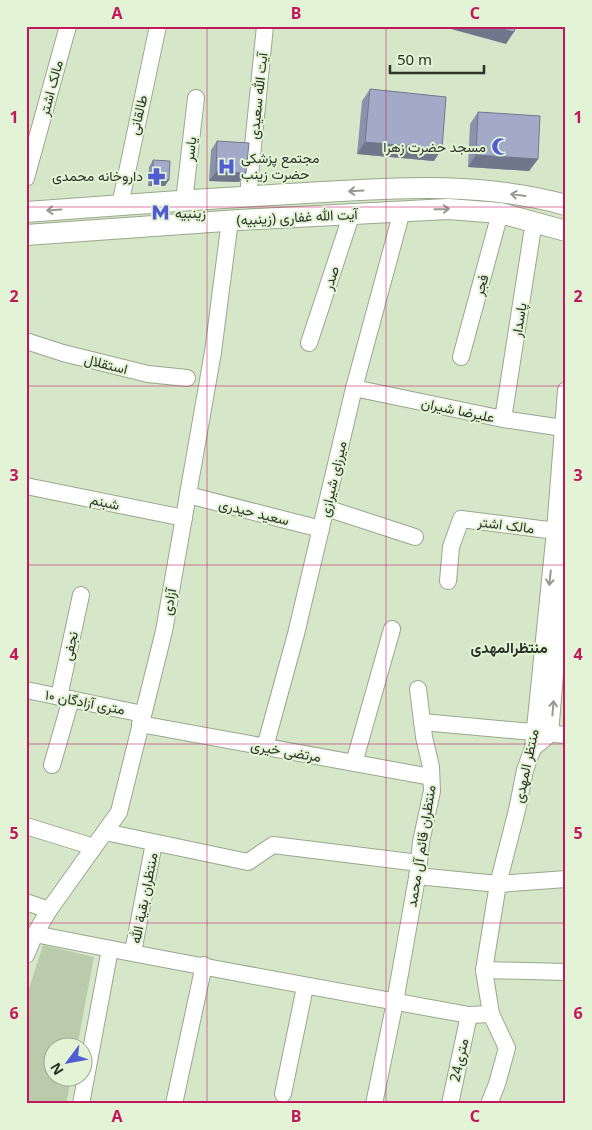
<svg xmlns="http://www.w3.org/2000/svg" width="592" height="1130" font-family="'Noto Sans',Vazirmatn,sans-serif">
  <rect width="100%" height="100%" fill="#d6e7c9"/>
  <polygon fill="#bacbac" points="43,945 94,957 77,1047 52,1048 52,1078 71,1078 66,1104 26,1104 26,998"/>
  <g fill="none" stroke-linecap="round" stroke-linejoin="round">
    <defs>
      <g id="minor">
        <polyline points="26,178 68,26"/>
        <polyline points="248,196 265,26"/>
        <polyline points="184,201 196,98"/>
        <polyline points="120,205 158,26"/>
        <polyline points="26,341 63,353 148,374 187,378"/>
        <polyline points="309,343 352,213"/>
        <polyline points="461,357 500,213"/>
        <polyline points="354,388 503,419 563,428"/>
        <polyline points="503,419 534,221"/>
        <polyline points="26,486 184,518"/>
        <polyline points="188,495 321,529"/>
        <polyline points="326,508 415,537"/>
        <polyline points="448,581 451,547 461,519 564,532"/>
        <polyline points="26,690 143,714"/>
        <polyline points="59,697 81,595"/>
        <polyline points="422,722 566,735"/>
        <polyline points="140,724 431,777"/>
        <polyline points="265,747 296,634 354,388 402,211"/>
        <polyline points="533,748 550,734 566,540"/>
        <polyline points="354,763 392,629"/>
        <polyline points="52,765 71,699"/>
        <polyline points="26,826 94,847"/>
        <polyline points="105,832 248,862 273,845 419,863"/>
        <polyline points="417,876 498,884 566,879"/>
        <polyline points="26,902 49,910"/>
        <path d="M35,934C179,963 324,989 469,1015L491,1014"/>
        <polyline points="133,952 154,843"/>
        <polyline points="26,955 35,934 49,910 119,812 164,631 213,352 230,220"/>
        <polyline points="484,970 566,972"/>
        <polyline points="283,1094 305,987"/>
        <polyline points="81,1104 110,949"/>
        <polyline points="174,1104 204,965"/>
        <polyline points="374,1104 395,1002 418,872 421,842 432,791 431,767 424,737 418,689"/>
        <polyline points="450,1104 469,1015"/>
        <polyline points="489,1104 497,1084 507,1048 491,1014 484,970 498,884 517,810 525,770 533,748 555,531 566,390"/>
      </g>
      <g id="major">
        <path d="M26,212C119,205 213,198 306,193C395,188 479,181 566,205"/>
        <polyline points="26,235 239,220 448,209 500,213 566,231"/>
      </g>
    </defs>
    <use href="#minor" stroke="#99a88c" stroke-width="18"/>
    <use href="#major" stroke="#99a88c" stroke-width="22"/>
    <use href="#minor" stroke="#fff" stroke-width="16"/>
    <use href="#major" stroke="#fff" stroke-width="20"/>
  </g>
  <g fill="#8b92ab">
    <polygon points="370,89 434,161 357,154 362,101"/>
    <polygon points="478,112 538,159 529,171 468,167 470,124"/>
    <polygon points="217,141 246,173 239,182 209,181 211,150"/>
    <polygon points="153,160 165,186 148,186 149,167"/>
  </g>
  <g fill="#71778b">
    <polygon points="440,26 492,26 514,32 506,44"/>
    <polygon points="365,142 442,149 434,161 357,154"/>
    <polygon points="476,155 538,159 529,171 468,167"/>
    <polygon points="216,172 246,173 239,182 209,181"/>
    <polygon points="153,180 169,180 165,186 148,186"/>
  </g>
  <g fill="#a2aac7" stroke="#71778b">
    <polygon points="492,26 516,26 514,32"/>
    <polygon points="370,89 446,97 442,149 365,142"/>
    <polygon points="478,112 540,116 538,159 476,155"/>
    <polygon points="217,141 249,143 246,173 216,172"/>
    <polygon points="153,160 170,161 169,180 153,180"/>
  </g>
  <defs><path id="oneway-shaft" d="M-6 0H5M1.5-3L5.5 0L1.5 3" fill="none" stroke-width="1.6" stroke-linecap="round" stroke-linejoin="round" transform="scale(1.25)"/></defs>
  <g stroke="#969993">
    <use href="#oneway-shaft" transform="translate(356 191) rotate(177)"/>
    <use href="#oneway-shaft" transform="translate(518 195) rotate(-172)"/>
    <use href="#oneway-shaft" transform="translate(442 209) rotate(-1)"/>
    <use href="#oneway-shaft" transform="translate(54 210) rotate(176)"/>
    <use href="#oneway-shaft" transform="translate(550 578) rotate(96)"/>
    <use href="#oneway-shaft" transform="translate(553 708) rotate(-85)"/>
  </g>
  <path fill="none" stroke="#c2185b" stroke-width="1" stroke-opacity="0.55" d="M207,26V1104M386,26V1104M26,207H566M26,386H566M26,565H566M26,744H566M26,923H566"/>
  <defs>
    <symbol id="mosque-bare" viewBox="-9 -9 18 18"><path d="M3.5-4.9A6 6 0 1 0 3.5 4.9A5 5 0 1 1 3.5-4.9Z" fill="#505cd2" stroke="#e3f4d6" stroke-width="2.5" paint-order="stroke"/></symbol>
    <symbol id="hospital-bare" viewBox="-9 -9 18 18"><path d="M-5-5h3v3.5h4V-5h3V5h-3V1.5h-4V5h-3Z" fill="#505cd2" stroke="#e3f4d6" stroke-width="2.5" paint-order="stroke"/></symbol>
    <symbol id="pharmacy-bare" viewBox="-9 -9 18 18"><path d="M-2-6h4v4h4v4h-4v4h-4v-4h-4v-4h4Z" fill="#505cd2" stroke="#e3f4d6" stroke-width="2.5" paint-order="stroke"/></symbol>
    <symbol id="metro-bare" viewBox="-9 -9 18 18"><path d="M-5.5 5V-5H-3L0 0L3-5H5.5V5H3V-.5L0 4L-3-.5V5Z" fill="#505cd2" stroke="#e3f4d6" stroke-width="2.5" paint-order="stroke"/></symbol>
  </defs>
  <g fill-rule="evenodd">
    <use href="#mosque-bare" x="488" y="134" width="25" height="25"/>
    <use href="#hospital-bare" x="214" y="154" width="25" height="25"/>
    <use href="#pharmacy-bare" x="144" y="164" width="25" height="25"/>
    <use href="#metro-bare" x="148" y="200" width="25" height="25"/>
  </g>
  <g text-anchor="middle" stroke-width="4" stroke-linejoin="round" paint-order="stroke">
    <g font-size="14" fill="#2c3327" stroke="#e3f4d6">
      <text transform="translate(51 88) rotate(-75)" y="5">مالک اشتر</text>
      <text transform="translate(258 96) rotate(-84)" y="5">آیت الله سعیدی</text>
      <text transform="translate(138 115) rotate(-77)" y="5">طالقانی</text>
      <text transform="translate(190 149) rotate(-83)" y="5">یاسر</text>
      <text transform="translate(297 217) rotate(-3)" y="5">آیت الله غفاری (زینبیه)</text>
      <text transform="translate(331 278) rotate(-72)" y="5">صدر</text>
      <text transform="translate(481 285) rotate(-75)" y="5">فجر</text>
      <text transform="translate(519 320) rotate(-81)" y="5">پاسدار</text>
      <text transform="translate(106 364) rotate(14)" y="5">استقلال</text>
      <text transform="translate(458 410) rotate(12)" y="5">علیرضا شیران</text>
      <text transform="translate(333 479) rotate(-77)" y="5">میرزای شیرازی</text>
      <text transform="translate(105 502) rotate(12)" y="5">شبنم</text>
      <text transform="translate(254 512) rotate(14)" y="5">سعید حیدری</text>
      <text transform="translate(506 525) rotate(7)" y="5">مالک اشتر</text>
      <text transform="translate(169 602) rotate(-80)" y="5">آزادی</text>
      <text transform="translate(70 646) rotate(-78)" y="5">نجفی</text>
      <text transform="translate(85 702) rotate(11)" y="5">۱۰ متری آزادگان</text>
      <text transform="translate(286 751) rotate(10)" y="5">مرتضی خیری</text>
      <text transform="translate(526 766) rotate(-78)" y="5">منتظر المهدی</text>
      <text transform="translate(421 846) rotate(-81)" y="5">منتظران قائم آل محمد</text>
      <text transform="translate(144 898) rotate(-79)" y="5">منتظران بقیة الله</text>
      <text transform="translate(459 1060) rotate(-78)" y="5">24متری</text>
    </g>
    <g font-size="14" fill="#2c3327" stroke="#e3f4d6" text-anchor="end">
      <text x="486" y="152">مسجد حضرت زهرا</text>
      <text x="241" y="163" text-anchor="start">مجتمع پزشکی<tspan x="241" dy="16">حضرت زینب</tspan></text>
      <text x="143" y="181">داروخانه محمدی</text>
      <text x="175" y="218" text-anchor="start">زینبیه</text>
    </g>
    <g font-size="15" font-weight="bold" fill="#2c3327" stroke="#e3f4d6">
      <text x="509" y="653">منتظرالمهدی</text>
    </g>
  </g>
  <rect width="592" height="1130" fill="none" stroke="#e3f4d6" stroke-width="55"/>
  <g transform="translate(68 1062) rotate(238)"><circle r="24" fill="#e3f4d6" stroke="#9aa790"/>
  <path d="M0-4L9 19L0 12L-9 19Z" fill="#505cd2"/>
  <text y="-8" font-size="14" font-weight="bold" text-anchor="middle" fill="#2c3327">N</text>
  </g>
  <path d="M390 65v8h94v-8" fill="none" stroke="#2c3327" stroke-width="2.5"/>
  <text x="397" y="65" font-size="15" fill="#2c3327" stroke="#e3f4d6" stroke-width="4" paint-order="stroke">50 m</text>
  <rect x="28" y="28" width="536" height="1074" fill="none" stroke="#c2185b" stroke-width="2"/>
  <g font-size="16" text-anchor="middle" font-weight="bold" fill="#c2185b">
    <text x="117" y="19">A</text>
    <text x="296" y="19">B</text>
    <text x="475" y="19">C</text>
    <text x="14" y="123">1</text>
    <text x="578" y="123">1</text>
    <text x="14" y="302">2</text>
    <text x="578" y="302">2</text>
    <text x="14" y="481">3</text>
    <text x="578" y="481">3</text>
    <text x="14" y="660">4</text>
    <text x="578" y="660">4</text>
    <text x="14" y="839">5</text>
    <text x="578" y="839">5</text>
    <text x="14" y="1019">6</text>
    <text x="578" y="1019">6</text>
    <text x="117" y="1122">A</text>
    <text x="296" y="1122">B</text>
    <text x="475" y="1122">C</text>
  </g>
</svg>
